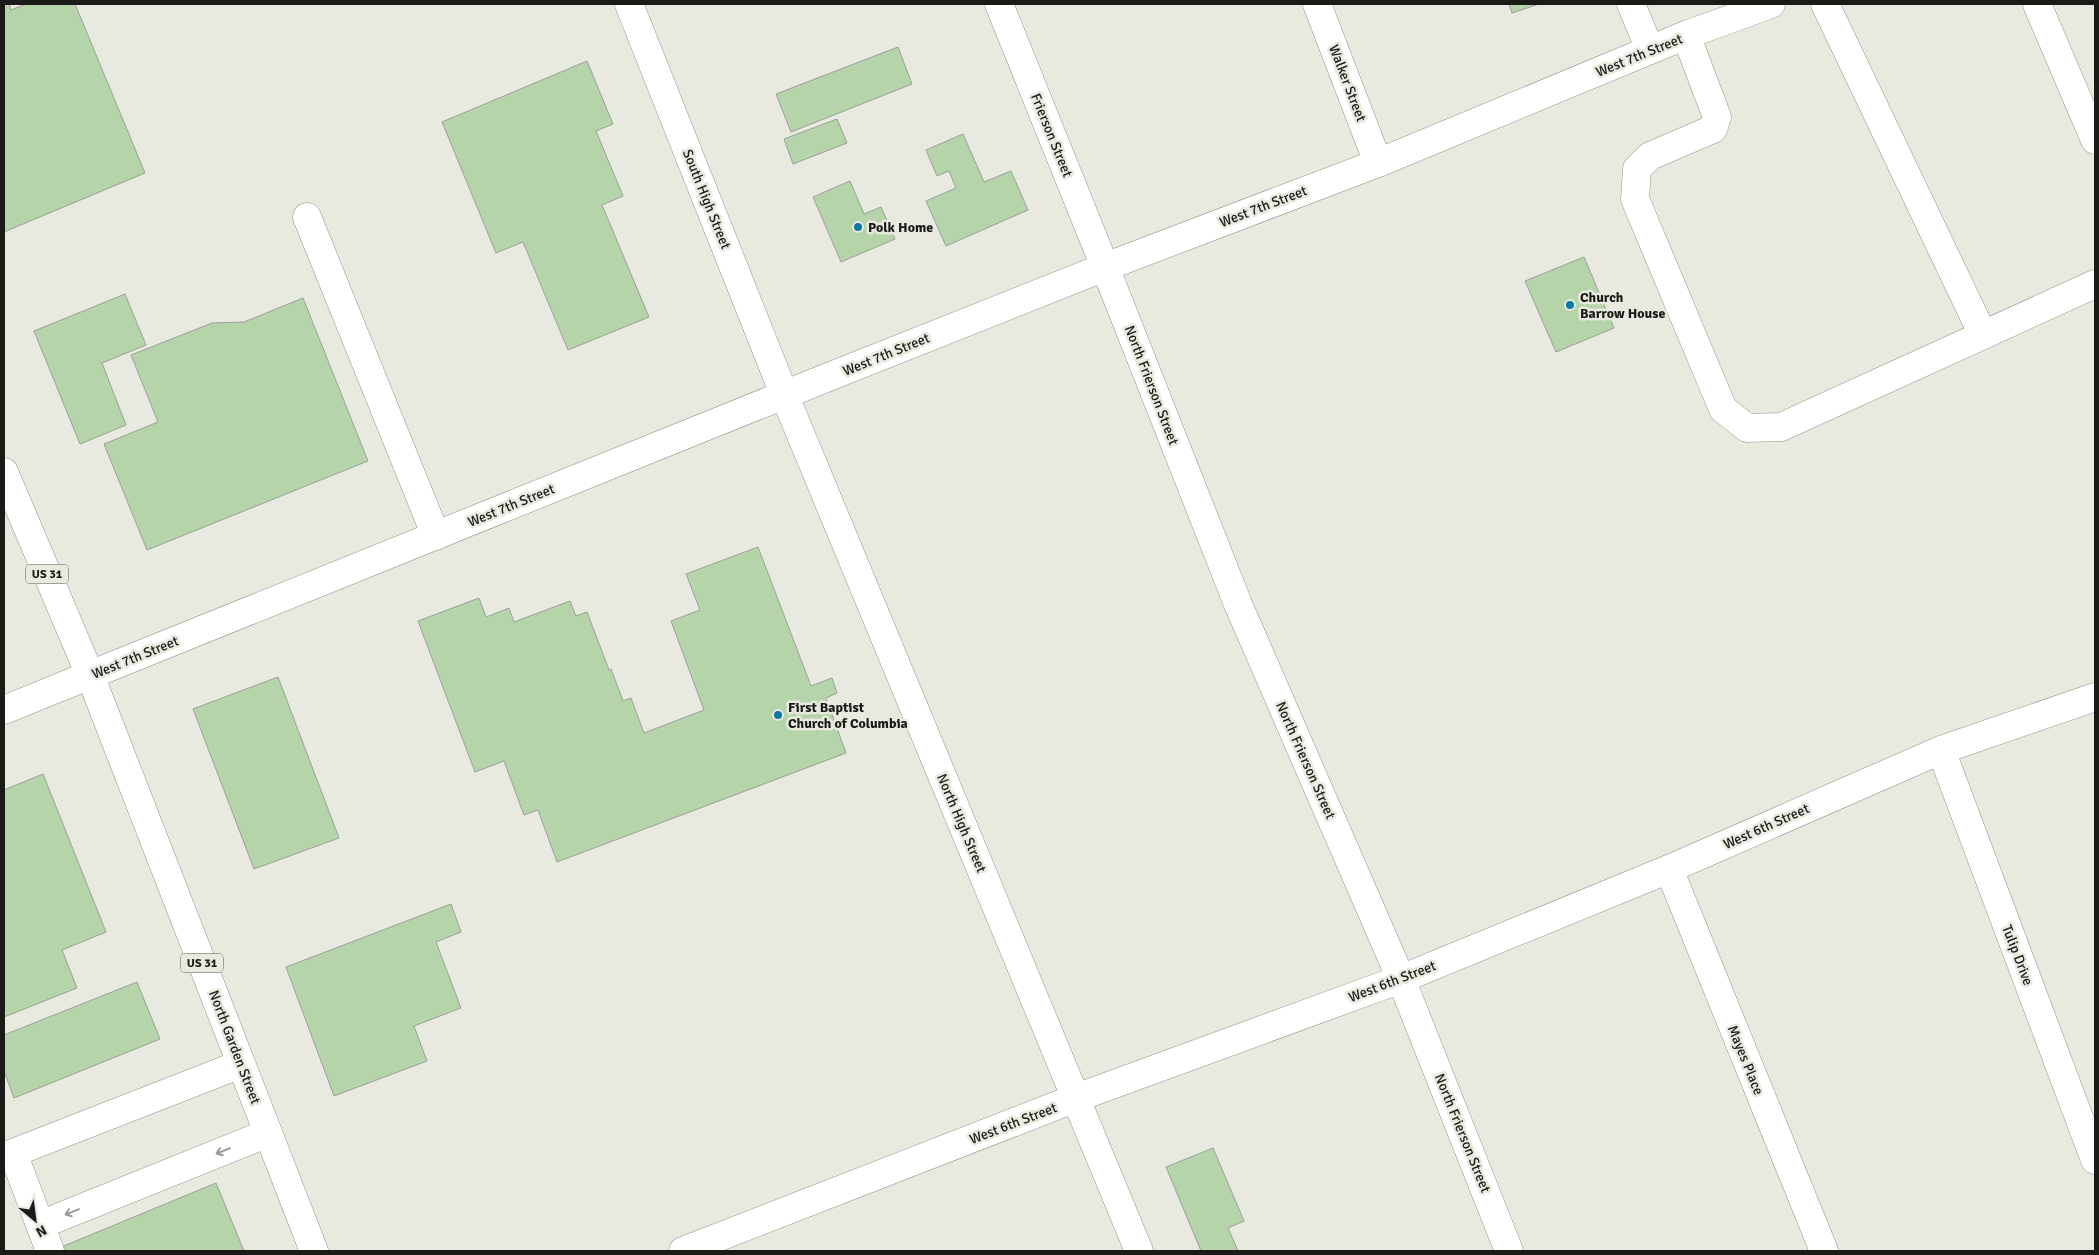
<svg xmlns="http://www.w3.org/2000/svg" width="2099" height="1255" font-family="Signika,sans-serif">
  <rect width="100%" height="100%" fill="#e8e9df"/>
  <g fill="#b6d4aa" stroke="#9aa098">
    <polygon points="4,4 9,4 11,10 26,4 75,4 145,173 4,232"/>
    <polygon points="1509,4 1539,4 1512,13"/>
    <polygon points="898,47 912,84 791,132 776,94"/>
    <polygon points="587,61 613,124 596,131 623,196 602,205 649,317 568,350 523,242 496,253 442,122"/>
    <polygon points="837,119 847,143 793,164 784,139"/>
    <polygon points="963,134 984,182 1011,171 1028,210 946,246 926,201 956,188 949,171 937,176 926,150"/>
    <polygon points="850,181 864,214 881,207 895,239 841,262 813,197"/>
    <polygon points="1584,257 1614,328 1556,352 1525,281"/>
    <polygon points="125,294 146,345 102,363 126,425 80,444 34,331"/>
    <polygon points="303,298 368,461 147,550 104,444 158,422 131,355 212,323 244,322"/>
    <polygon points="758,547 811,686 832,678 837,693 826,698 846,753 557,862 538,810 524,815 504,761 475,772 418,621 479,598 486,617 509,608 514,622 570,601 576,616 587,612 609,670 611,669 623,701 631,698 644,733 704,710 671,621 700,610 686,574"/>
    <polygon points="278,677 339,838 254,869 193,709"/>
    <polygon points="43,774 106,932 62,950 77,988 4,1017 4,790"/>
    <polygon points="451,904 461,932 436,942 461,1008 414,1026 427,1061 334,1096 286,967"/>
    <polygon points="137,982 160,1039 14,1098 4,1071 4,1035"/>
    <polygon points="1213,1148 1244,1221 1228,1228 1238,1251 1201,1251 1166,1167"/>
    <polygon points="216,1183 244,1251 60,1251 59,1248"/>
  </g>
  <g fill="none" stroke-linecap="round" stroke-linejoin="round">
    <defs>
      <g id="minor">
        <polyline points="629,4 784,394 1139,1251"/>
        <polyline points="999,4 1105,267 1238,604 1401,979 1509,1251"/>
        <polyline points="1317,4 1378,163"/>
        <polyline points="1631,4 1650,50"/>
        <polyline points="1825,4 1983,335"/>
        <polyline points="2037,4 2095,140"/>
        <polyline points="1686,35 1717,117 1713,129 1650,156 1637,169 1635,199 1723,409 1747,428 1781,427 2095,284"/>
        <polyline points="307,217 436,536"/>
        <polyline points="4,710 90,675"/>
        <polyline points="1941,750 2095,1160"/>
        <polyline points="1669,869 1824,1251"/>
        <polyline points="40,1225 268,1133"/>
        <polyline points="50,1251 13,1153 241,1064"/>
        <polyline points="683,1251 1076,1098 1401,979 1669,869 1941,750 2095,697"/>
      </g>
      <g id="major">
        <polyline points="4,472 90,675 314,1251"/>
        <polyline points="90,675 821,380 1105,267 1378,163 1686,35 1771,4"/>
      </g>
    </defs>
    <use href="#minor" stroke="#92938a" stroke-width="29"/>
    <use href="#major" stroke="#92938a" stroke-width="29"/>
    <use href="#minor" stroke="#fff" stroke-width="28"/>
    <use href="#major" stroke="#fff" stroke-width="28"/>
  </g>
  <defs><path id="oneway-shaft" d="M-6 0H5M1.5-3L5.5 0L1.5 3" fill="none" stroke-width="1.6" stroke-linecap="round" stroke-linejoin="round" transform="scale(1.25)"/></defs>
  <g stroke="#989897">
    <use href="#oneway-shaft" transform="translate(223 1151) rotate(158)"/>
    <use href="#oneway-shaft" transform="translate(72 1212) rotate(158)"/>
  </g>
  <g fill="#0b7ba4" stroke="#e8e9df" stroke-width="2">
    <circle cx="858" cy="227" r="5"/>
    <circle cx="1570" cy="305" r="5"/>
    <circle cx="778" cy="715" r="5"/>
  </g>
  <g text-anchor="middle" stroke-width="5" stroke-linejoin="round" paint-order="stroke">
    <g fill="#e8e9df" stroke="#585853" stroke-width="1">
      <rect x="26" y="564.5" width="42" height="19" rx="4"/>
      <rect x="181" y="953.5" width="42" height="19" rx="4"/>
    </g>
    <g font-size="12" font-weight="bold" fill="#1a1a17">
      <text x="47" y="578">US 31</text>
      <text x="202" y="967">US 31</text>
    </g>
    <g font-size="14" fill="#1a1a17" stroke="#e8e9df">
      <text transform="translate(1639 55) rotate(-22)" y="5">West 7th Street</text>
      <text transform="translate(1348 83) rotate(69)" y="5">Walker Street</text>
      <text transform="translate(1052 135) rotate(68)" y="5">Frierson Street</text>
      <text transform="translate(707 199) rotate(68)" y="5">South High Street</text>
      <text transform="translate(1263 206) rotate(-21)" y="5">West 7th Street</text>
      <text transform="translate(886 354) rotate(-22)" y="5">West 7th Street</text>
      <text transform="translate(1152 385) rotate(69)" y="5">North Frierson Street</text>
      <text transform="translate(511 505) rotate(-22)" y="5">West 7th Street</text>
      <text transform="translate(135 657) rotate(-22)" y="5">West 7th Street</text>
      <text transform="translate(1306 760) rotate(66)" y="5">North Frierson Street</text>
      <text transform="translate(962 823) rotate(67)" y="5">North High Street</text>
      <text transform="translate(1766 826) rotate(-24)" y="5">West 6th Street</text>
      <text transform="translate(2018 955) rotate(69)" y="5">Tulip Drive</text>
      <text transform="translate(1392 981) rotate(-21)" y="5">West 6th Street</text>
      <text transform="translate(235 1047) rotate(69)" y="5">North Garden Street</text>
      <text transform="translate(1746 1060) rotate(68)" y="5">Mayes Place</text>
      <text transform="translate(1013 1123) rotate(-21)" y="5">West 6th Street</text>
      <text transform="translate(1463 1133) rotate(68)" y="5">North Frierson Street</text>
    </g>
    <g font-size="14" font-weight="bold" fill="#1a1a17" stroke="#e8e9df" text-anchor="start">
      <text x="868" y="232">Polk Home</text>
      <text x="1580" y="302">Church<tspan x="1580" dy="16">Barrow House</tspan></text>
      <text x="788" y="712">First Baptist<tspan x="788" dy="16">Church of Columbia</tspan></text>
    </g>
  </g>
  <rect width="2099" height="1255" fill="none" stroke="#1a1a17" stroke-width="10"/>
  <g transform="translate(35 1220) rotate(151)" stroke="#e8e9df" stroke-width="4" paint-order="stroke">
  <path d="M0-4L9 19L0 12L-9 19Z" fill="#1a1a17"/>
  <text y="-8" font-size="14" font-weight="bold" text-anchor="middle" fill="#1a1a17">N</text>
  </g>
</svg>
